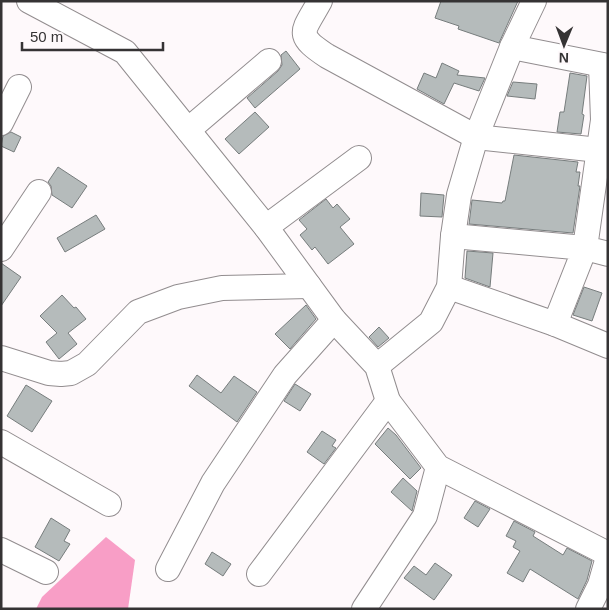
<svg xmlns="http://www.w3.org/2000/svg" width="609" height="610" font-family="Helvetica,sans-serif">
  <rect width="100%" height="100%" fill="#fef9fb"/>
  <polygon fill="#f89ec6" points="106,537 135,560 128,609 36,609 42,597"/>
  <g fill="#b5bbbb" stroke="#777d7d">
    <polygon points="441,1 518,1 499,43 458,29 459,26 435,18"/>
    <polygon points="286,51 300,69 255,108 247,98 278,71 282,65 281,55"/>
    <polygon points="442,63 459,71 457,75 485,78 479,91 454,83 444,104 417,89 424,73 436,78"/>
    <polygon points="570,73 587,76 582,114 584,115 581,134 557,132 560,112 564,112"/>
    <polygon points="513,82 537,84 535,99 507,96"/>
    <polygon points="255,112 269,127 239,154 225,139"/>
    <polygon points="11,132 21,137 14,152 1,146 3,136"/>
    <polygon points="514,155 578,162 576,172 580,172 578,186 580,186 573,233 469,224 472,200 502,203 503,201 505,201"/>
    <polygon points="58,167 87,186 72,208 52,195 51,186 48,182"/>
    <polygon points="421,193 444,195 442,217 420,216"/>
    <polygon points="326,199 333,208 337,204 350,219 340,227 354,244 328,264 315,247 312,250 300,235 307,229 299,220"/>
    <polygon points="96,215 105,229 65,252 57,238"/>
    <polygon points="467,251 493,253 490,287 465,278"/>
    <polygon points="1,263 21,277 1,306"/>
    <polygon points="584,287 602,293 592,321 573,315"/>
    <polygon points="62,295 74,308 76,307 86,319 68,333 77,344 59,359 46,342 57,333 40,316"/>
    <polygon points="306,305 316,319 290,349 275,334"/>
    <polygon points="379,327 389,338 378,347 369,337"/>
    <polygon points="197,375 221,393 234,376 257,392 237,422 189,386"/>
    <polygon points="295,384 311,394 300,411 284,401"/>
    <polygon points="26,385 52,401 32,432 7,416"/>
    <polygon points="388,428 396,435 421,468 410,479 375,444"/>
    <polygon points="322,431 336,440 332,446 336,448 324,464 307,452"/>
    <polygon points="403,478 417,491 412,511 391,492"/>
    <polygon points="475,501 490,509 478,527 464,518"/>
    <polygon points="51,518 70,530 64,541 70,544 59,561 35,547"/>
    <polygon points="514,521 535,532 533,536 563,555 567,548 592,561 587,580 578,599 530,569 523,582 507,573 520,551 513,547 516,541 506,536"/>
    <polygon points="212,552 231,564 223,576 205,564"/>
    <polygon points="435,563 452,575 434,600 404,578 414,566 426,575"/>
  </g>
  <g fill="none" stroke-linecap="round" stroke-linejoin="round">
    <defs>
      <g id="minor">
        <polyline points="29,1 125,52 266,227 334,320 377,366 388,401 438,467 608,554"/>
        <path d="M320,1C303,32 294,34 327,56L476,137L599,150"/>
        <polyline points="512,47 608,66"/>
        <polyline points="601,65 603,120 585,248 608,254"/>
        <polyline points="1,123 19,87"/>
        <polyline points="188,130 269,61"/>
        <polyline points="266,227 359,158"/>
        <polyline points="453,236 585,248 555,324"/>
        <polyline points="1,249 39,192"/>
        <polyline points="449,287 555,324 608,346"/>
        <polyline points="1,358 49,373 61,374 71,373 87,364 138,312 178,297 222,288 309,286"/>
        <polyline points="377,366 431,322 449,287 453,236 459,195 476,137 512,47 534,1"/>
        <polyline points="1,442 109,504"/>
        <polyline points="1,550 46,572"/>
        <polyline points="168,569 213,483 285,375 334,320"/>
        <polyline points="259,574 388,401"/>
        <polyline points="364,609 425,516 438,467"/>
        <polyline points="588,609 600,585 608,557"/>
      </g>
    </defs>
    <use href="#minor" stroke="#928d8f" stroke-width="26"/>
    <use href="#minor" stroke="#fff" stroke-width="24"/>
  </g>
  <rect width="609" height="610" fill="none" stroke="#353334" stroke-width="5"/>
  <g transform="translate(564 45) rotate(181)" stroke="#fef9fb" stroke-width="4" paint-order="stroke">
  <path d="M0-4L9 19L0 12L-9 19Z" fill="#353334"/>
  <text y="-8" font-size="14" font-weight="bold" text-anchor="middle" fill="#353334">N</text>
  </g>
  <path d="M22 42v8h141v-8" fill="none" stroke="#353334" stroke-width="2.5"/>
  <text x="30" y="42" font-size="15" fill="#353334" stroke="#fef9fb" stroke-width="4" paint-order="stroke">50 m</text>
</svg>
